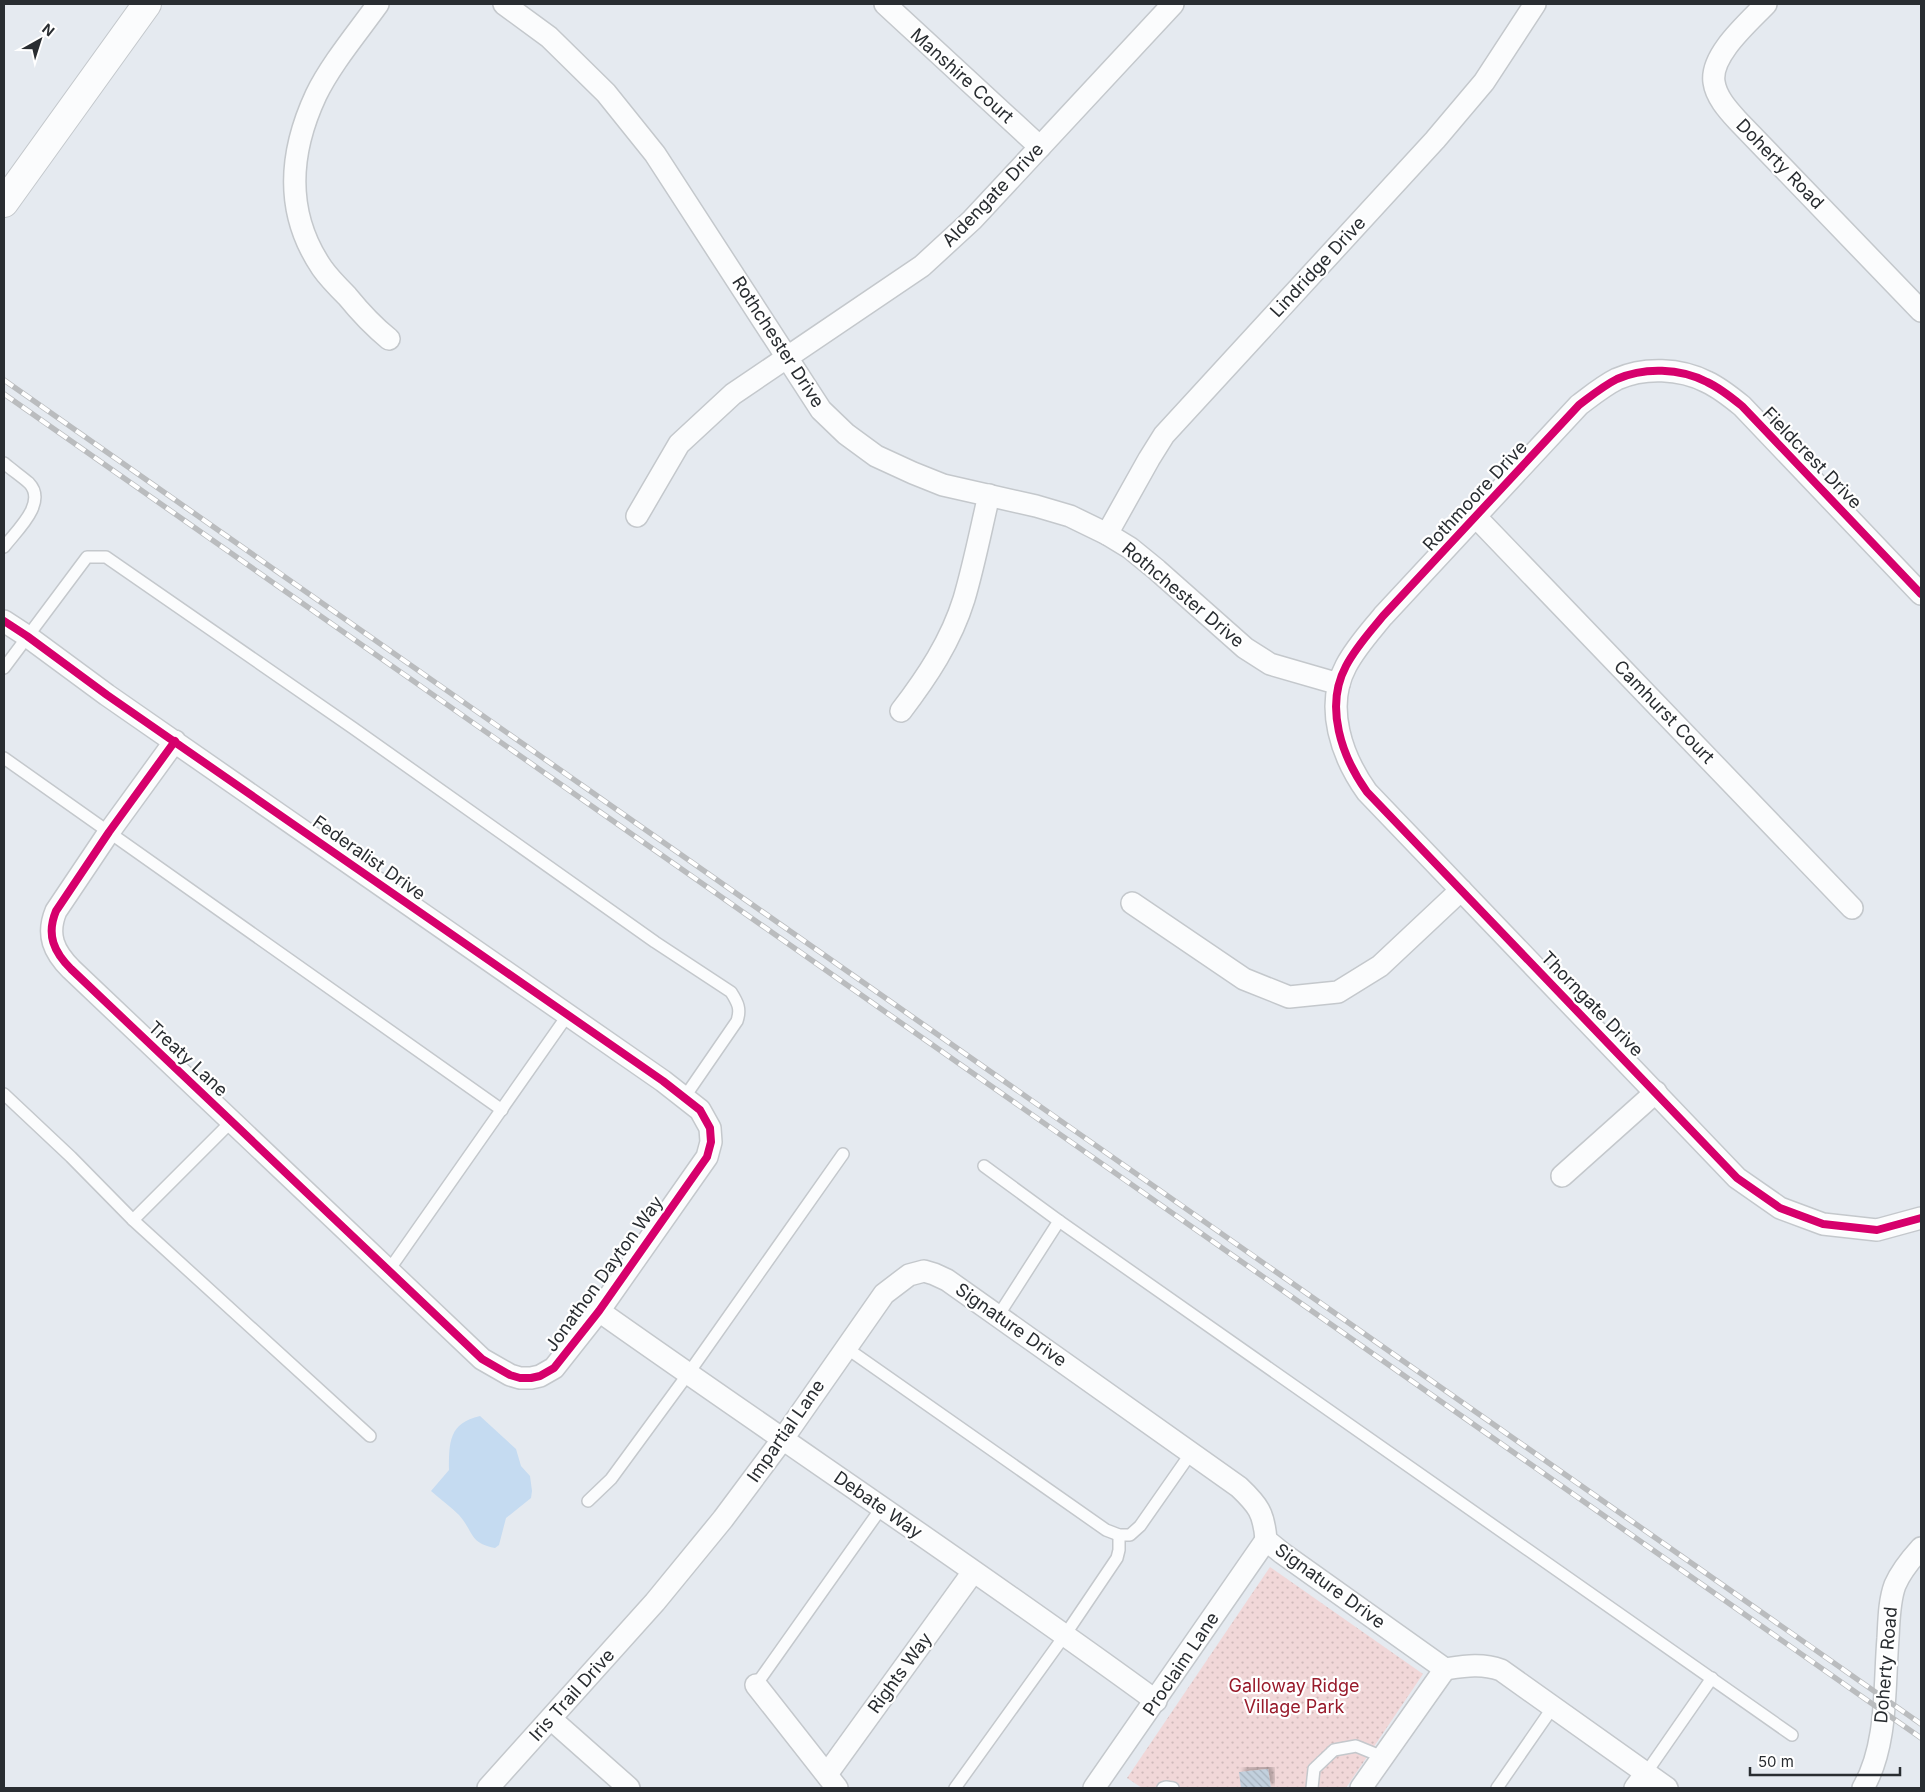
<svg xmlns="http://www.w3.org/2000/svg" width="1925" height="1792" font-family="Inter,sans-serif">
  <defs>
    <pattern id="park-dots" width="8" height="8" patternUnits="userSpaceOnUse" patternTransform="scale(1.25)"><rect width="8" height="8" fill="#f1d7d8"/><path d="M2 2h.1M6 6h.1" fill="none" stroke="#cfb9ba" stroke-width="1.8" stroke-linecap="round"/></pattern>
    <pattern id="building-back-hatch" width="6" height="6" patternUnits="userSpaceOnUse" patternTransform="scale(1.25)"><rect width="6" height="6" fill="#c2d0dd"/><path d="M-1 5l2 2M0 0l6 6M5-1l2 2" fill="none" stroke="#a7b3be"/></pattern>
    <filter id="shadow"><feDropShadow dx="4.5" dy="-4.5" stdDeviation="2.5" flood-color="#0004"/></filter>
  </defs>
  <rect width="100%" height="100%" fill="#e5eaf0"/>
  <polygon fill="url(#park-dots)" points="1270,1567 1423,1674 1346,1788 1142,1788 1127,1778"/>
  <path fill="#c5dbf1" d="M480,1416L516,1449L521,1466L530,1476L532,1491L531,1498L506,1518L499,1545L495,1548C469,1543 474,1532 459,1515C451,1507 440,1499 431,1491L449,1470C449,1442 449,1423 480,1416Z"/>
  <polygon fill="url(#building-back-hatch)" filter="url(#shadow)" points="1268,1769 1271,1788 1241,1788 1239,1772"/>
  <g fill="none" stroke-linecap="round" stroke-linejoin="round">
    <defs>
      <g id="service">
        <path d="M4,463C12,470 21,476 29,483C48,503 16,531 4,547"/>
        <path d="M4,668L87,557H106L353,728L655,942L731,992C738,1003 741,1009 737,1021L684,1098"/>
        <polyline points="4,758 502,1110"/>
        <polyline points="4,1094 71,1157 133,1220"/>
        <polyline points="232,1121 133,1220 370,1436"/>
        <polyline points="984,1166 1059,1221 1792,1735"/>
        <polyline points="389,1270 567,1016"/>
        <polyline points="998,1316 1059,1221"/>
        <polyline points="845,1347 1106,1530 1119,1535 1130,1535 1140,1526 1191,1453"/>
        <polyline points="588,1501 611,1479 688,1374 843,1154"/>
        <polyline points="756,1685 882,1507"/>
        <polyline points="1646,1773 1712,1678"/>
        <polyline points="955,1788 1065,1635 1117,1558 1119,1550 1119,1535"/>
        <polyline points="1163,1788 1166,1787 1173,1788"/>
        <polyline points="1312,1788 1314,1769 1334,1750 1356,1746 1383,1757"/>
        <polyline points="1497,1788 1553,1707"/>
      </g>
      <g id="minor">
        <path d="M378,4C358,32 331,64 316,95C289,153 284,212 322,268C329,278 338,287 347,296C360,312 373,326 389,339"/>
        <polyline points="504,4 549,37 606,93 655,154 821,410 846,434 876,456 913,473 943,485 1036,506 1070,516 1107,534 1130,548 1157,570 1245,648 1270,664 1339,684"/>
        <polyline points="885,4 1040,147"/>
        <path d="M1766,4C1749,22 1710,55 1714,82C1716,97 1728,110 1738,121L1921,311"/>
        <polyline points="637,516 679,444 733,394 922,266 972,220 1173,4"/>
        <polyline points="1476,517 1852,908"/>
        <polyline points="1107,534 1149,459 1164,435 1435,140 1484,82 1535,4"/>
        <path d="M1921,594L1742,406C1731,397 1720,388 1707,382C1680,368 1644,367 1617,379C1603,386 1591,396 1579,405L1383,616C1370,632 1356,647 1346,666C1324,707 1342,757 1367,792L1737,1178L1780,1208L1823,1224L1877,1230L1921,1218"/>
        <path d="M4,621L27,636L107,695L663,1081L700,1110L710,1128L711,1142L707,1157L599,1311L554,1368L540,1376L531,1378H520L510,1375L482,1359L71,969C54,952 46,935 56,911L109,832L175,741"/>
        <path d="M901,711C927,677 951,641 964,599C974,565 981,529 989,495"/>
        <polyline points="1132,903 1244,979 1289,997 1338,992 1380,966 1461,890"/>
        <polyline points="1562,1176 1656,1092"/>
        <path d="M599,1311C784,1442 973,1567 1156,1701"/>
        <polyline points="756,1685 837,1788"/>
        <polyline points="551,1719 629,1788"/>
        <polyline points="827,1774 973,1572"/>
        <path d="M488,1788L655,1602L723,1519L782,1440L884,1294L909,1275L924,1271L934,1274L947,1280L1239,1487C1258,1505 1264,1513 1266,1540L1282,1553L1445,1669C1465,1666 1482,1663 1501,1670L1667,1788"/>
        <polyline points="1094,1788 1266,1540"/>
        <polyline points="1361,1788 1445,1669"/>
        <polyline points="1635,1788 1646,1773"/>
        <path d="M1863,1788C1888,1745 1884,1687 1888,1638C1889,1621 1889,1601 1895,1585C1901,1571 1911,1559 1921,1548"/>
      </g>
      <polyline id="tertiary" points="4,203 147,4"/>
    </defs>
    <use href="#service" stroke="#c4c8cc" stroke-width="14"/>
    <use href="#minor" stroke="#c4c8cc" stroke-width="24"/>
    <use href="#tertiary" stroke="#c4c8cc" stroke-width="30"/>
    <use href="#service" stroke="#fbfcfd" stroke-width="11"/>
    <use href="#minor" stroke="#fbfcfd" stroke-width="21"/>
    <use href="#tertiary" stroke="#fbfcfd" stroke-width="28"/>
    <defs>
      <g id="rail">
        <polyline points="4,380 1921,1724"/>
        <polyline points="4,394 1921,1738"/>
      </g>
    </defs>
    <use href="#rail" stroke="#babcbe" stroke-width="5.5"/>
    <use href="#rail" stroke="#fff" stroke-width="4" stroke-dasharray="11" stroke-linecap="butt"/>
    <defs>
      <g id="cycleway">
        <path d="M1921,594L1742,406C1731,397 1720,388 1707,382C1680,368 1644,367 1617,379C1603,386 1591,396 1579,405L1383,616C1370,632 1356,647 1346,666C1324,707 1342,757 1367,792L1737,1178L1780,1208L1823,1224L1877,1230L1921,1218"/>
        <path d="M4,621L27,636L107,695L663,1081L700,1110L710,1128L711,1142L707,1157L599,1311L554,1368L540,1376L531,1378H520L510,1375L482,1359L71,969C54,952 46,935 56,911L109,832L175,741"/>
      </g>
    </defs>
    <use href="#cycleway" stroke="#fff" stroke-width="11"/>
    <use href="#cycleway" stroke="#d6006c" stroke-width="8"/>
  </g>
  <g text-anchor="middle" stroke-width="4.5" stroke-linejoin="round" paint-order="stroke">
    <g font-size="18" fill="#292d31" stroke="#fff">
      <text transform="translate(962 76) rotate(42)" y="6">Manshire Court</text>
      <text transform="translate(1780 164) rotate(46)" y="6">Doherty Road</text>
      <text transform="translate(993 195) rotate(-46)" y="6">Aldengate Drive</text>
      <text transform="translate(1318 267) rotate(-47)" y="6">Lindridge Drive</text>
      <text transform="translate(778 342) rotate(57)" y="6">Rothchester Drive</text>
      <text transform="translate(1812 458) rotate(46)" y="6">Fieldcrest Drive</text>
      <text transform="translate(1475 496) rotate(-47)" y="6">Rothmoore Drive</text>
      <text transform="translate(1183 595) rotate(40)" y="6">Rothchester Drive</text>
      <text transform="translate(1664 712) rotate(46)" y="6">Camhurst Court</text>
      <text transform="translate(369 858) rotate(35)" y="6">Federalist Drive</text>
      <text transform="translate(1592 1004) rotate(46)" y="6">Thorngate Drive</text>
      <text transform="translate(188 1059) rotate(43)" y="6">Treaty Lane</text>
      <text transform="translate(604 1274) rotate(-54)" y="6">Jonathon Dayton Way</text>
      <text transform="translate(1011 1325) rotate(35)" y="6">Signature Drive</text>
      <text transform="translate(786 1431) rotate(-55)" y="6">Impartial Lane</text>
      <text transform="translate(878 1505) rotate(35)" y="6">Debate Way</text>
      <text transform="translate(1330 1586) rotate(36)" y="6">Signature Drive</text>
      <text transform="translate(1181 1664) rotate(-56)" y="6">Proclaim Lane</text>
      <text transform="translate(1886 1665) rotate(-85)" y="6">Doherty Road</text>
      <text transform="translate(900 1673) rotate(-54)" y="6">Rights Way</text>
      <text transform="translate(572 1695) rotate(-48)" y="6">Iris Trail Drive</text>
    </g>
    <g font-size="18" fill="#981b2b" stroke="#fff">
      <text x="1294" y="1692">Galloway Ridge<tspan x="1294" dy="21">Village Park</tspan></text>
    </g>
  </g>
  <rect width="1925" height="1792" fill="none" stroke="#292d31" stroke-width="10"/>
  <g transform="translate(40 40) rotate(39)" stroke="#ffffff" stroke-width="4" paint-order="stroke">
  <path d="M0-4L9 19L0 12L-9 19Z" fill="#292d31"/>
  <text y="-8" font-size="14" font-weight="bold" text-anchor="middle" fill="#292d31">N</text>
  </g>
  <path d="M1750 1767v8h150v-8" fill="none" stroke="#292d31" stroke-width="2.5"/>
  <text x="1758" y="1767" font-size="15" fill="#292d31" stroke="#ffffff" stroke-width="4" paint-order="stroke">50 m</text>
</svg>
